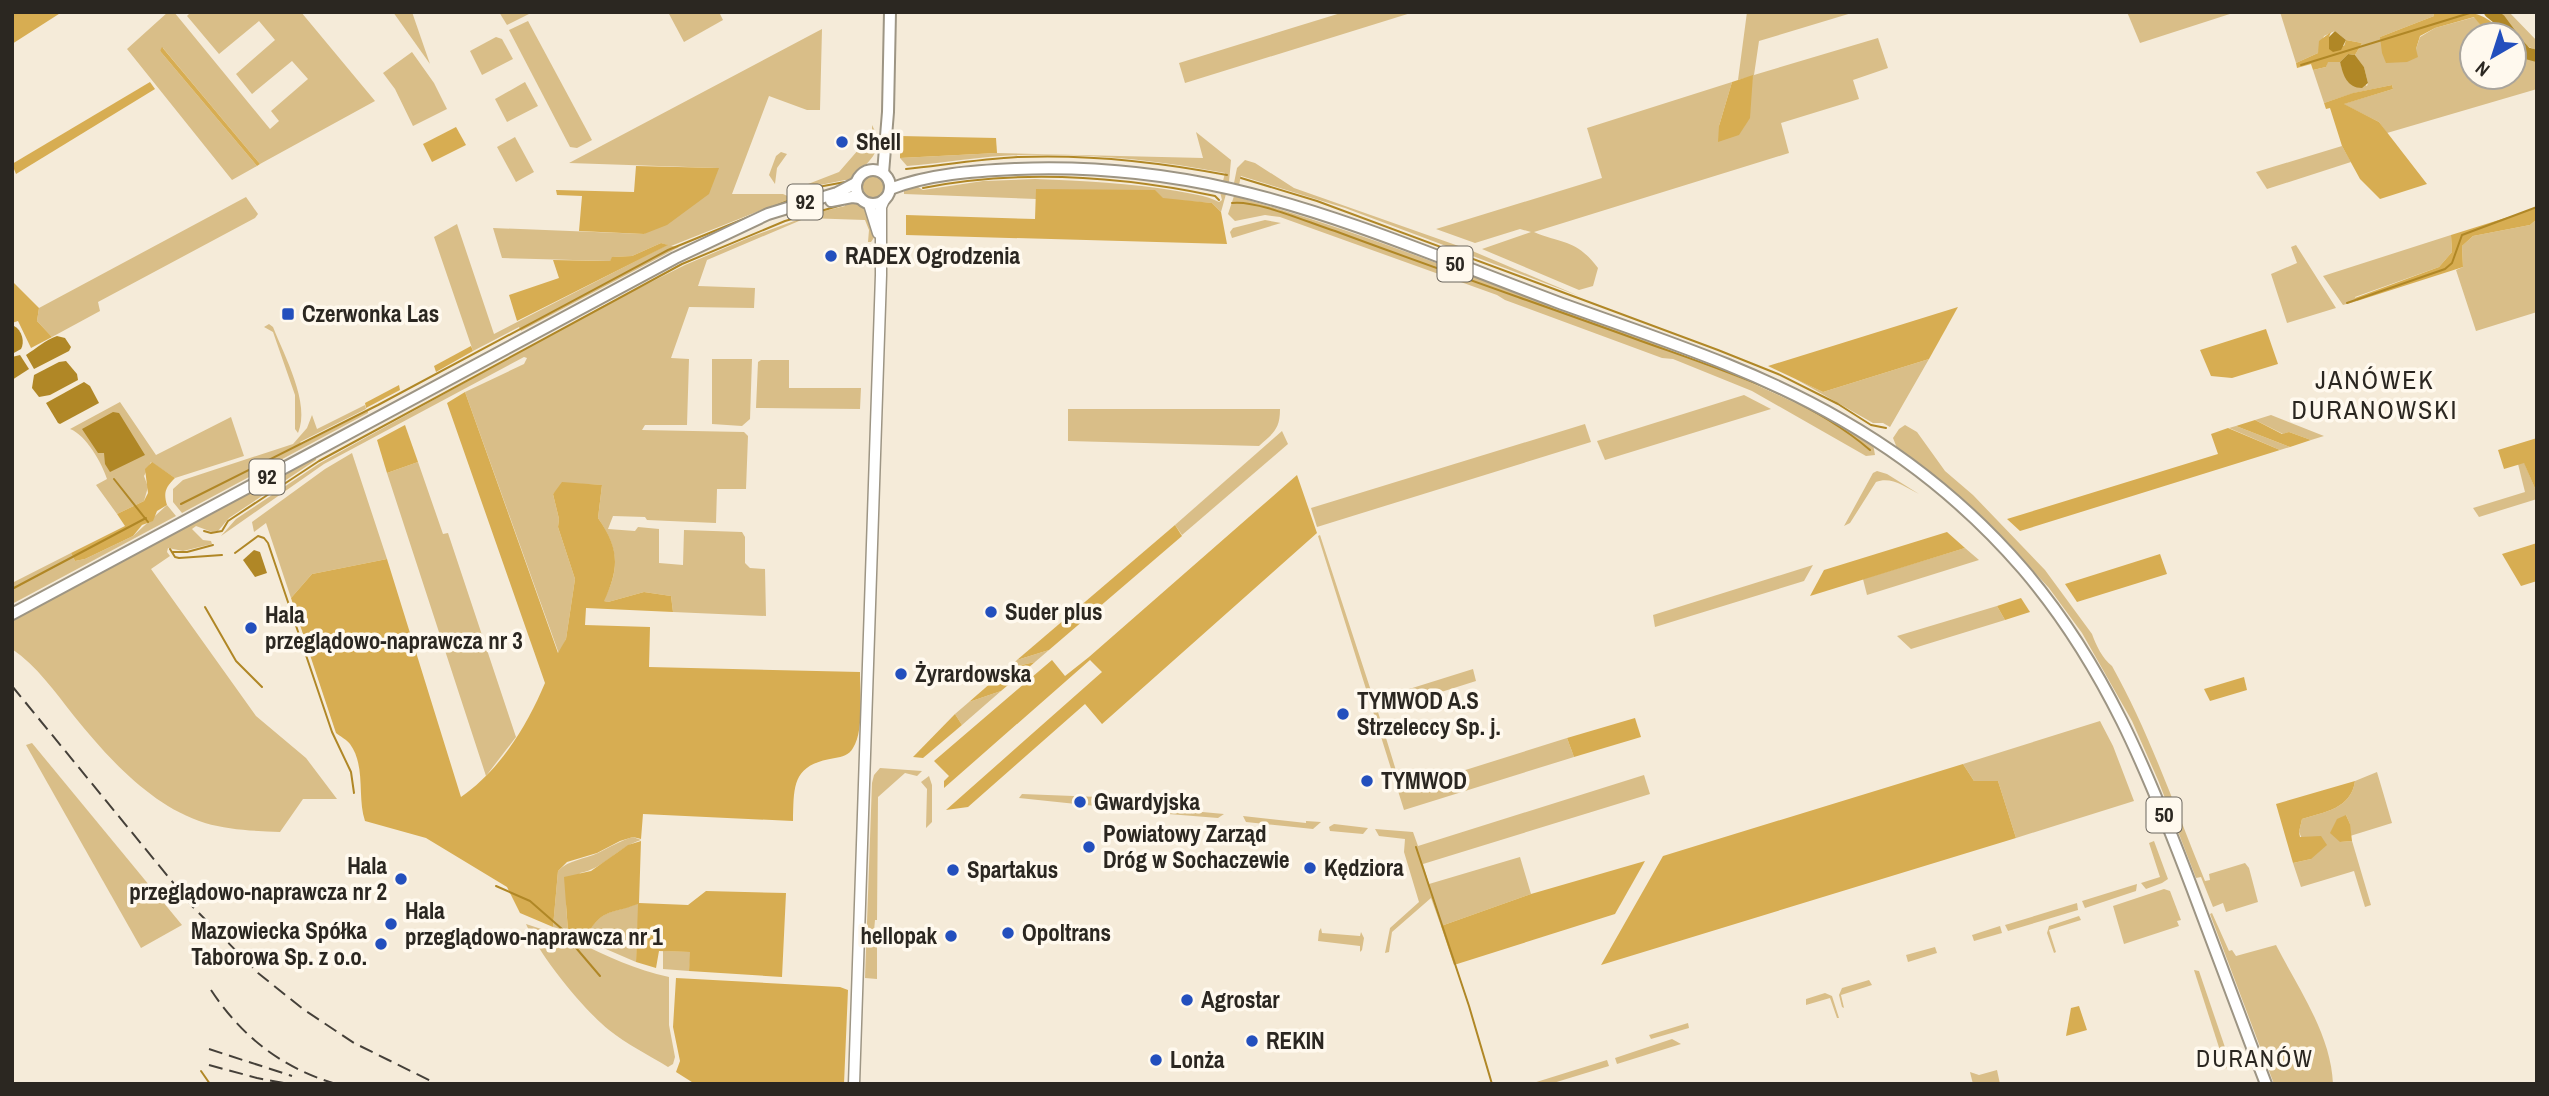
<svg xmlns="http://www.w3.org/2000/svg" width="2549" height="1096" font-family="'Archivo Narrow',sans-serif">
  <rect width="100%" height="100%" fill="#f5ebd9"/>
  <g fill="#d9be88">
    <polygon points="168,12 174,12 270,129 279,121 271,111 308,79 292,61 252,94 236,74 275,40 259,21 219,54 187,16 191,12 301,12 375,101 260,164 163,48 160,51 257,166 232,180 127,49"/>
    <polygon points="393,12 412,12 430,64"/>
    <polygon points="499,12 530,12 531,13 507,25"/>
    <polygon points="668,12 719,12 723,20 684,42"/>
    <polygon points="1344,12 1414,12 1185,83 1179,63"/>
    <path d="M1747,12H1855L1759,41L1754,75L1878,38L1888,68L1853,80L1859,99L1781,123L1789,153L1534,232C1564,245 1575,238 1598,268L1593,286L1579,290L1482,249L1531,232L1520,229L1475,243L1436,229L1602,178L1587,128L1732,82L1719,126L1753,76L1738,80Z"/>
    <polygon points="2127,12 2236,12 2140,43"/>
    <polygon points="2280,12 2310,14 2312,12 2433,12 2434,16 2380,37 2416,49 2420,37 2435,28 2475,17 2482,27 2479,35 2472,35 2472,77 2514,77 2514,66 2524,58 2537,61 2537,89 2387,133 2379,122 2343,104 2393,89 2392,85 2354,93 2324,103 2313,70 2326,67 2327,62 2340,62 2342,69 2367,86 2368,83 2364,67 2355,55 2362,43 2346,40 2335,31 2324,36 2318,53 2296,63"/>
    <path d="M2501,12H2509L2537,41V50C2519,46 2510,27 2501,12Z"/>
    <polygon points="528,21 592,140 577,148 570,147 509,30"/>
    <polygon points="822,29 820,110 807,110 769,96 732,194 783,194 792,198 671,246 679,247 521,331 519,327 473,351 434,237 457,224 494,334 667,245 661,243 632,256 613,257 610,261 502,258 493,228 644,234 718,168 569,163"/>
    <polygon points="496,37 502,39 513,59 482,75 470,51"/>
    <polygon points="412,52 434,83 447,109 413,126 395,89 383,73"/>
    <polygon points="525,82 538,106 507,122 495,99"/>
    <path d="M872,125C888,154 865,161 852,181L845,180L800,189V194L790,191L839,172L872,134Z"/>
    <path d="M1196,132L1231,160L1229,182L1223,181L1225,173C1157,160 1089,153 1020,155C983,156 945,163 907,166L900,158L997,153L1203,158Z"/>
    <polygon points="515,137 534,172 516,182 497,147"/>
    <polygon points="2342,146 2351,162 2267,189 2256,172"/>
    <polygon points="781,152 787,154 777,168 775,184 769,175 776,156"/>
    <polygon points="1245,160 1255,163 1294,188 1470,250 1579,296 1345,208 1241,176 1239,185 1234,183 1237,168"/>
    <circle cx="873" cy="187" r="11"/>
    <path d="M1035,179C1083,181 1130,183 1177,191C1191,194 1206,195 1219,202L1222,200L1220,192L1226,194L1221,212L1212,203L1037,189L1036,199L904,194V187H918L923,190L983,181Z"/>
    <path d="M1234,196C1339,225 1439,264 1541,302C1655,344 1767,382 1873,444L1875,455L1866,456L1752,391L1673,359L1662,358L1505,300L1497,295L1280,217L1265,215L1235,221L1228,214Z"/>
    <polygon points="246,197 258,214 255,218 98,302 100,311 52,337 37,321 39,308"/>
    <path d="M844,200C870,203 868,214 875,236L871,242H868L869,230L865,220L806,218L707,260L698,286L755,288L754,308L689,307L671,358L689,359L687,425H645L642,430L744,432L748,436L746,489H717L716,523L647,520L645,517L613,516L608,529L635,531L638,527L659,529V563L683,565L684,530L742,532L745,537V563L750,568L765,569L766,616L673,612L671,596L644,592L608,602L603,601C621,569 618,547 598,518L602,485L563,483L553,494L559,519L558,527L575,579L566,639L559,654L465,392L524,364L527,358L524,357L324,464L221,536L236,519L320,463L599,308L685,265L753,236L816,213L845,206Z"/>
    <polygon points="2537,219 2537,312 2476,331 2456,270 2463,267 2462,246 2473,236 2530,225"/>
    <polygon points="1265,220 1281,223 1232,238 1230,232 1233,228"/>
    <polygon points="2451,235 2452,252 2439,267 2355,297 2357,301 2343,305 2323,276"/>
    <polygon points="2296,245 2336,308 2287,323 2271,274 2297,263 2291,247"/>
    <path d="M269,324L273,327C284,355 311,404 298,433L295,429V395L273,332L264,327Z"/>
    <polygon points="712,359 752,359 750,419 742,426 712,424"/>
    <polygon points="1929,359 1890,427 1883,423 1873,423 1794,378 1823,392"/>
    <polygon points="761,360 789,360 789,388 861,388 860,409 756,408 758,362"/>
    <polygon points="1744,395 1771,409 1605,460 1597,441"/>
    <path d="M120,402L156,455L231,417L244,456L175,478L151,462L144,476L148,487L144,501L117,514L96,485L107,479C102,463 86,435 70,429Z"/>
    <polygon points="365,405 366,409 300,442 302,444 368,411 368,413 182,513 173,502 173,489 183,480 293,444 307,428 312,415 317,429"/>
    <path d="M1068,409H1280C1280,430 1273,433 1259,446L1068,441Z"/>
    <polygon points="2271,415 2324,436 2311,440 2289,432 2283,434 2255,420"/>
    <polygon points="1585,424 1591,442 1317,527 1311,508"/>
    <path d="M1905,425L1917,432L1945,471L1973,495L2045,570L2092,634C2096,645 2102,658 2112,666C2150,734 2175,808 2205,881L2210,880L2209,874L2245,863L2249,868L2258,902L2226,912L2223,903L2213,907L2201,877L2196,878L2158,780L2132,721L2082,633L2049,588L1996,531L1944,483L1897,448L1893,438L1899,429Z"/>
    <polygon points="2236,426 2290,447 2280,450 2229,428"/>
    <polygon points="1282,431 1288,444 1182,535 1175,525"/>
    <polygon points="352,453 387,559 312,574 291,598 266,523 254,532 252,522 325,469"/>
    <path d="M316,457V460L229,518L218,531L212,532L196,526L192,529L203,540L211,541L212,544L183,551L168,548L167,552L170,556L151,569L256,716L306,758L337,799H303L280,832C255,831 229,830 205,823C151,806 108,758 74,716C55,692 37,666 12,649V620Z"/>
    <polygon points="418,462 443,534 448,533 516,737 486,776 387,473"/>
    <polygon points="2524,462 2537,493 2537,499 2479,517 2473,508 2525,492 2518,464"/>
    <path d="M1877,471L1887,474L1919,494C1905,487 1891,476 1876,482L1850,523L1844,526L1873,473Z"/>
    <polygon points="167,505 176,516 12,604 12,583 71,553 75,561 85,559 133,536"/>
    <polygon points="1320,535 1374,700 1473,669 1476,681 1378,712 1402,790 1567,738 1574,757 1404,810 1318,536"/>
    <polygon points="1965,548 1979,560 1867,595 1863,579"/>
    <polygon points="1813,565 1804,581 1655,627 1653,615"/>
    <polygon points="1997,606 2005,620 1911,649 1897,636"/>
    <polygon points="1049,650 1035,662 1008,668 1017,660"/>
    <polygon points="1001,691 962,725 955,714 969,702"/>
    <polygon points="2100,721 2113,746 2134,801 2016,838 1998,781 1974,781 1963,764"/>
    <polygon points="32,743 182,925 141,948 26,745"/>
    <polygon points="880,768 922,771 917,776 905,773 878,797 877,920 875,920 874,931 877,932 877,979 865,978 872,783 874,775"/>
    <path d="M2377,772L2392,823L2350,836V824L2346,815L2340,842L2352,841L2371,905L2365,907L2354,871L2301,887L2293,863L2311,859L2299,832L2302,819C2324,812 2351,809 2355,781Z"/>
    <polygon points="1644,775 1650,794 1423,864 1429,884 1520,857 1531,894 1441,926 1431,898 1392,932 1389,952 1385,953 1390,928 1419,902 1404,852 1405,839 1379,836 1375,829 1413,832 1418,846"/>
    <polygon points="929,776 932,785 932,822 926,828 927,789 921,782"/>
    <polygon points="1022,794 1150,799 1149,807 1143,811 1019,798"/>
    <polygon points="1156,798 1170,799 1170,809 1224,814 1218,818 1156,813"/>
    <polygon points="1243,816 1306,823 1306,821 1321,822 1313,829 1246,822"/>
    <polygon points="1334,824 1368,828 1363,834 1330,831 1329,827"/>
    <path d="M633,837L641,840C618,847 603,869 580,873L566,905L568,931L553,927L558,871C570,859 583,860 598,853C610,847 620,841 633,837Z"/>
    <polygon points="2154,841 2168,879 2162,883 2146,889 2141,883 2160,877 2149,843"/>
    <polygon points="2137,884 2136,891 2085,908 2082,901"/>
    <polygon points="2164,889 2170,891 2181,920 2177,921 2179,926 2124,944 2113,906"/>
    <path d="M639,903L636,962L585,940C600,907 610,915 639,903Z"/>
    <polygon points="2077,903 2078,910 2008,931 2005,925"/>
    <path d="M2212,913L2229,951L2232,950L2236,956L2276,945C2298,988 2331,1034 2333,1084H2274L2210,914Z"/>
    <polygon points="2079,916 2081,920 2049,930 2056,952 2054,953 2047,933 2049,926"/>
    <path d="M526,924C543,930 561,935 577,942C608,956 635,970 669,977V1025L675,1057L673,1064L668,1067C649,1055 626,1044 609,1030C581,1007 540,956 526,924Z"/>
    <polygon points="2000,926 2002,933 1974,941 1972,935"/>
    <polygon points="1321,928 1322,933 1360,936 1361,932 1364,938 1362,950 1360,952 1360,946 1318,941 1319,931"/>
    <polygon points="1935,947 1937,953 1908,962 1906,955"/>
    <polygon points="663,951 691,952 689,971 663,969"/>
    <polygon points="2194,970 2199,971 2230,1062 2226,1069"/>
    <polygon points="1869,980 1872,985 1841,995 1844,1008 1842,1007 1839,995 1842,988"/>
    <polygon points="1825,993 1832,996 1839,1018 1837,1018 1830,998 1806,1005 1806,999"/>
    <polygon points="1688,1023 1689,1028 1651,1039 1649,1035"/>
    <polygon points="1672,1039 1681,1044 1617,1064 1615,1058"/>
    <polygon points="1607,1060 1609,1066 1550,1084 1530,1084"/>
    <polygon points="1997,1070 2000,1084 1973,1084 1970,1072 1979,1075"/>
  </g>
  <g fill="#d7ad52">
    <polygon points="12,12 62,12 12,44"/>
    <path d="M2433,12C2463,12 2484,7 2503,35H2479L2482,27L2474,17L2435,28L2420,36L2416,49L2418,57L2407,62L2386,63L2382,53L2380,37L2434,16Z"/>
    <polygon points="2331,32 2329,37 2344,46 2346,40 2362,43 2355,55 2348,54 2340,62 2328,62 2326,67 2313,70 2311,64 2297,68 2296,63 2318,53 2319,41"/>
    <polygon points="162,47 260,164 257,166 160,51"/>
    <polygon points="1753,75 1750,118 1739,135 1718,142 1719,126 1732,82"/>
    <polygon points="150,82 155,89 16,174 12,164"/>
    <polygon points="2392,85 2393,89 2344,104 2379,122 2427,184 2380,199 2360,179 2342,146 2330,108 2326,109 2324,103 2353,93"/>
    <polygon points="456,127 466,145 432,162 423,144"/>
    <polygon points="900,136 996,138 997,153 900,158"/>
    <polygon points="636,166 719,168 709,194 667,225 644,234 579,231 582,196 557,195 556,190 634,192"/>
    <polygon points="1036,189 1155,190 1163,198 1212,203 1221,212 1227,244 906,235 906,215 1035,219"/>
    <polygon points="2537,208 2537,219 2530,225 2473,236 2462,246 2463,267 2357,301 2355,298 2439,267 2452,252 2451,235"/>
    <polygon points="661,243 668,245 517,321 509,295 559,278 553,260 610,261 612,257 632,256"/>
    <polygon points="12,281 39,308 37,321 52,337 31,348 18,321 12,323"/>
    <polygon points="1958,307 1929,359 1823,392 1768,366"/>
    <polygon points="2266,329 2278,364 2232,378 2211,376 2200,350"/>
    <polygon points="471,346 473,351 436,372 434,366"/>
    <polygon points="399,385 400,390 366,408 365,403"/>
    <path d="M465,392L558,653L566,639L575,579L558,527L559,519L553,494L562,482L602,485L598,518C619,548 620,567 604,601L608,602L644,592L671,596L673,612L586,608L585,625L650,627L649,667L860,672C860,692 864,732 853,748C849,755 842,757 835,758C792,765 794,784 793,821L643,814L641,839L633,837L620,841L597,853L567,862L558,871L553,927L520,913L507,887L426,838L365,821C357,797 366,766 350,744C347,740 340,736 336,733L291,598L312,574L387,559L461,797C500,770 527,726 545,683L447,403Z"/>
    <polygon points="2255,420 2282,434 2289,432 2311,440 2290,447 2236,426"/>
    <polygon points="405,425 418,462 387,473 377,440"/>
    <polygon points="2228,428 2280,450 2020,531 2007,519 2218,454 2211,434"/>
    <polygon points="2537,438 2537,493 2524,463 2504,469 2498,450"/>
    <path d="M152,462L175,478C166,487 163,492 167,505L157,511L153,521L142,525L133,536L85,559L75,561L71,553L125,526L117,514L144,501L148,493L145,469Z"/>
    <polygon points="1297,475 1317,533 1102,724 1085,704 968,807 946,810 1102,672 1090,660 944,788 944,781 949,776 934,761 1052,660 1065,676 1089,657"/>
    <polygon points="1175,525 1182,536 1049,650 1017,660"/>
    <polygon points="1947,532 1965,548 1810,596 1824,570"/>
    <polygon points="2537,543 2537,581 2521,586 2502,554"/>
    <polygon points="2160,554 2167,574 2077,602 2065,584"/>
    <polygon points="2021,598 2030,612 2005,620 1997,606"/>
    <polygon points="1035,662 1001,691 969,702 1008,668"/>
    <polygon points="2244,677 2247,690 2210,701 2204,689"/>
    <polygon points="955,714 962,725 923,758 913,757"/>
    <polygon points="1635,718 1641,737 1574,757 1567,738"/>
    <polygon points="1963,764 1974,781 1998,781 2016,838 1601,965 1663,856"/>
    <path d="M2355,781C2351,809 2324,812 2302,819L2299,832L2300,837L2321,836L2327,845L2311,859L2293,863L2276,804Z"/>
    <polygon points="2346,815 2350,824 2352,841 2340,842 2330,833 2337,819"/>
    <path d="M641,841L639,903L688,905L706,891L786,893L782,977L689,971L690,952L659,951L656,968L636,962L638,904C609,915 600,908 585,940L568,931L564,877L591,871L628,845Z"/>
    <polygon points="1645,861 1615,914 1454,965 1441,926 1531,894"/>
    <polygon points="676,978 840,987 848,990 844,1084 695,1084 676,1072 680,1061 673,1027"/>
    <polygon points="2079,1006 2087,1030 2066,1036 2071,1008"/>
  </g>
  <g fill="#b08726">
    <polygon points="2335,31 2346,40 2341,50 2333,52 2329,49 2329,37"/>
    <path d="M2348,54L2355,55L2364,67L2368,83L2362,88C2347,88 2343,75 2340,62Z"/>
    <path d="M14,326C22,330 25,342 21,349L12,354Z"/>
    <path d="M57,336L65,338L71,347L69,351L34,369L26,355C37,348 45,340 57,336Z"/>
    <polygon points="20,355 29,369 12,380 12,357"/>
    <polygon points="66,361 77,374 78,380 50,395 39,397 32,388 34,375 59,362"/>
    <polygon points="84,382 90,386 99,403 60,424 58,423 46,403"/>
    <polygon points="113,412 119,413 145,455 110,472 105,464 104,453 98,453 82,429"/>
    <polygon points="254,550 260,552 267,573 255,577 243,560"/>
  </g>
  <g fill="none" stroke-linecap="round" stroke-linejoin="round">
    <g stroke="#b08726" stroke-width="2">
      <polyline points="2301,65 2473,12"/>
      <path d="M906,169C943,165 981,159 1018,157C1088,154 1159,162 1227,175"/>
      <polyline points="1241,178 1317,201 1718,350 1778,374 1838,404 1871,425 1886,428"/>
      <path d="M923,188C1019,169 1119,176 1215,196L1219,200"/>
      <polyline points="802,190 845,182"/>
      <path d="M1232,203C1258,200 1309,223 1335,231C1437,269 1539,304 1641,341C1719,369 1807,396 1870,450"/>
      <polyline points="775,206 790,200"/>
      <polyline points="2347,303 2445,269 2452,263 2462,235 2537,207"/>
      <polyline points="114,479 148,522"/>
      <polyline points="181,504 378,405 668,250 751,216"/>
      <polyline points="204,531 211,533 222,531 228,521 319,461 682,264 785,221 842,205"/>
      <polyline points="170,549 175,557 179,558 222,555"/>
      <polyline points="173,552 187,552 213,545"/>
      <polyline points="235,553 258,536 264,538 268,543 332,732 351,772 354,793"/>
      <polyline points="12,589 146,518"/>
      <polyline points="205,607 236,661 262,687"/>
      <polyline points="1416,847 1469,1006 1492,1084"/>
      <polyline points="496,886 530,901 562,929"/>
      <polyline points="571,942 600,976"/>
      <polyline points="201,1071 210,1084"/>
    </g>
    <g stroke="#b08726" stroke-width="12">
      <polyline points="2490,12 2500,20 2511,35"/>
      <polyline points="2514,40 2526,53 2537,56"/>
    </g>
    <defs>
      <g id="secondary">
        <polyline points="869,204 878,233"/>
        <polyline points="854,1084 881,275 881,207 884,200"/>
      </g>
      <g id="primary">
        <circle cx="873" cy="187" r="17"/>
        <polyline points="883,173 888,112 890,12"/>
        <path d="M890,189C929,174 973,171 1015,169C1087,166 1161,173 1231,189C1343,215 1450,262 1557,302C1653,337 1753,368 1842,420C1910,459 1972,510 2023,569C2105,665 2148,772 2192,888C2217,954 2241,1019 2266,1084"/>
        <polyline points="831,201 852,197 860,198"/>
        <polyline points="12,614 675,258 768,214 837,193 856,183"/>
      </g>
    </defs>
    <use href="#secondary" stroke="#9d9584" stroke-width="13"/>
    <use href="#primary" stroke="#9d9584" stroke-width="14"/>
    <use href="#secondary" stroke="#fff" stroke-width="10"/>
    <use href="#primary" stroke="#fff" stroke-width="10"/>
    <g stroke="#454039" stroke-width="2" stroke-dasharray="14 7" stroke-linecap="butt">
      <polyline points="12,686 193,907 258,973 303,1009 354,1043 437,1084"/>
      <path d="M211,990C242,1037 282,1068 336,1084"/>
      <polyline points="209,1049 292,1076"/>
      <polyline points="209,1065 257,1078 289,1084"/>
    </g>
  </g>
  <g fill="#234fbd" stroke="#fff9ee" stroke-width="2.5">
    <circle cx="842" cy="142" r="7"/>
    <circle cx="831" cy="256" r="7"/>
    <rect x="281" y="307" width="14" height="14" rx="3.5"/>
    <circle cx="991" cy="612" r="7"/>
    <circle cx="251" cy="628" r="7"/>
    <circle cx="901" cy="674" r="7"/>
    <circle cx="1343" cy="714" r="7"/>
    <circle cx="1367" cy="781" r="7"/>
    <circle cx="1080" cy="802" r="7"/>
    <circle cx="1089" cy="847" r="7"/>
    <circle cx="1310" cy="868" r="7"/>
    <circle cx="953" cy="870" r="7"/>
    <circle cx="401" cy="879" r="7"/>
    <circle cx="391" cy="924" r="7"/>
    <circle cx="1008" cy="933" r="7"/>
    <circle cx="951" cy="936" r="7"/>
    <circle cx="381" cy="944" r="7"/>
    <circle cx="1187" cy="1000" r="7"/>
    <circle cx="1252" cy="1041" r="7"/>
    <circle cx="1156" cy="1060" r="7"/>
  </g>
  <g text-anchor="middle" stroke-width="7" stroke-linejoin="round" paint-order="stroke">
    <g fill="#fff9ee" stroke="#6b665e" stroke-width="2">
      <rect x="787.5" y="184.5" width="35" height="35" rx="5"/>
      <rect x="1437.5" y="246.5" width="35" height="35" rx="5"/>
      <rect x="249.5" y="459.5" width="35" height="35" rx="5"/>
      <rect x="2146.5" y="797.5" width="35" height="35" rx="5"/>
    </g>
    <g font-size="21" font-weight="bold" fill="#2b2721">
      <text x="805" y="209">92</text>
      <text x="1455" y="271">50</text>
      <text x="267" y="484">92</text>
      <text x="2164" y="822">50</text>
    </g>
    <g font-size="23" font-weight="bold" fill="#2b2721" stroke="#fff9ee" text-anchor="start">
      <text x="856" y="150">Shell</text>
      <text x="845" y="264">RADEX Ogrodzenia</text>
      <text x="302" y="322">Czerwonka Las</text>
      <text x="1005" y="620">Suder plus</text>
      <text x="265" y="623">Hala<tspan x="265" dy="26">przeglądowo-naprawcza nr 3</tspan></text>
      <text x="915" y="682">Żyrardowska</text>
      <text x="1357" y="709">TYMWOD A.S<tspan x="1357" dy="26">Strzeleccy Sp. j.</tspan></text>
      <text x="1381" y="789">TYMWOD</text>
      <text x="1094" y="810">Gwardyjska</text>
      <text x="1103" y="842">Powiatowy Zarząd<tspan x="1103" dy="26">Dróg w Sochaczewie</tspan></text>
      <text x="387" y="874" text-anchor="end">Hala<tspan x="387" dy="26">przeglądowo-naprawcza nr 2</tspan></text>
      <text x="1324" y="876">Kędziora</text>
      <text x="967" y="878">Spartakus</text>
      <text x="405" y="919">Hala<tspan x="405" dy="26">przeglądowo-naprawcza nr 1</tspan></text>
      <text x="367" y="939" text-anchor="end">Mazowiecka Spółka<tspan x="367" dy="26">Taborowa Sp. z o.o.</tspan></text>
      <text x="1022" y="941">Opoltrans</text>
      <text x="937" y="944" text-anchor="end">hellopak</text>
      <text x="1201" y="1008">Agrostar</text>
      <text x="1266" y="1049">REKIN</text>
      <text x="1170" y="1068">Lonża</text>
    </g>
    <g font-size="24" letter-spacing="2" fill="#2b2721" stroke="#fff9ee">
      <text x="2255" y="1067">DURANÓW</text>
    </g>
    <g font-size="26" letter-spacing="2" fill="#2b2721" stroke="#fff9ee">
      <text x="2375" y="389">JANÓWEK<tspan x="2375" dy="30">DURANOWSKI</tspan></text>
    </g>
  </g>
  <rect width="2549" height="1096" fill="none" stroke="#2b2721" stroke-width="28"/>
  <g transform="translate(2493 56) rotate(219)"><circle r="33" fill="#fff9ee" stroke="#aaa59c" stroke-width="2"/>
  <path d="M0-5L12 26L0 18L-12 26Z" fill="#234fbd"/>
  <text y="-10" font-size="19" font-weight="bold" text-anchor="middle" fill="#2b2721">N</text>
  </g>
</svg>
